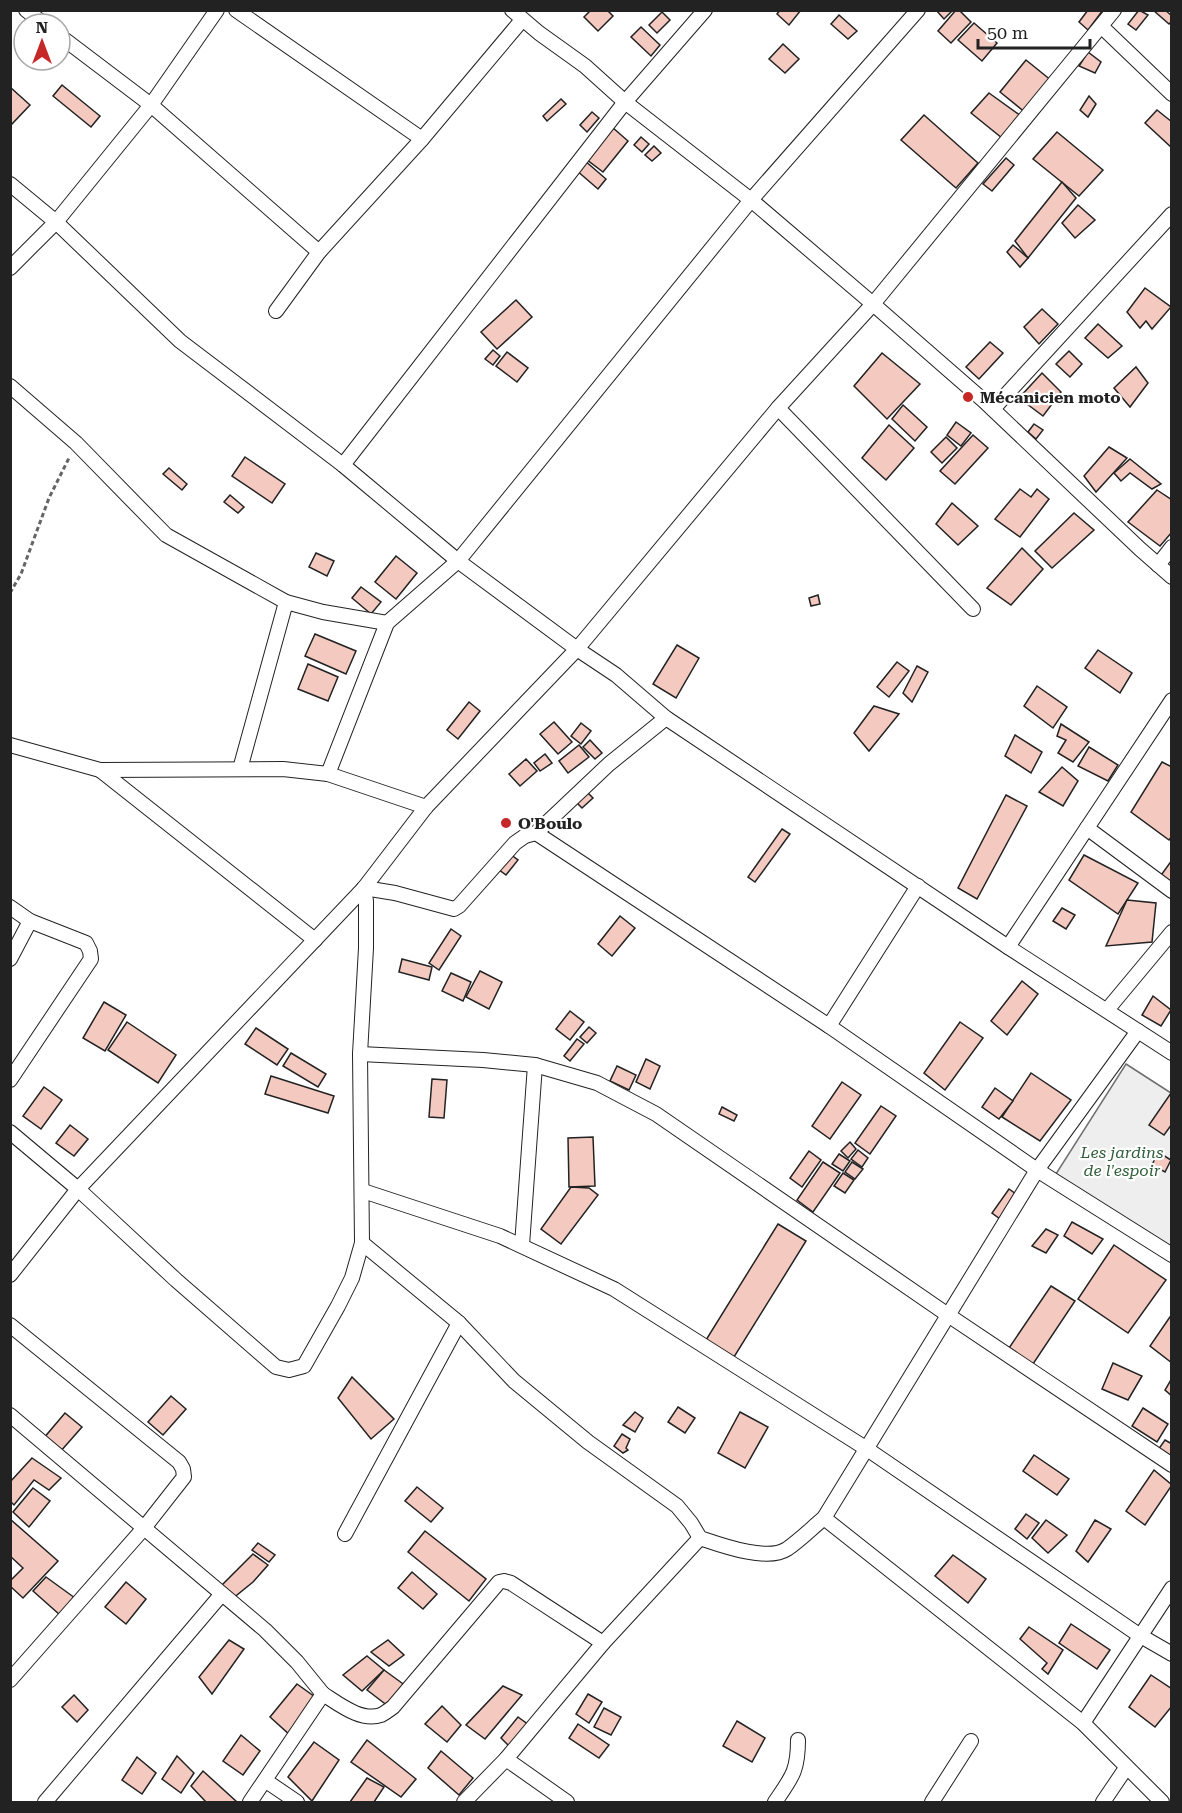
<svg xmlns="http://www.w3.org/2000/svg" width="1182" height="1813" font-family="'Roboto Serif',serif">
  <rect width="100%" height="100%" fill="#fff"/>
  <polygon fill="#eee" stroke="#6f6f6f" stroke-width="1.5" points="1126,1064 1171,1093 1171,1250 1054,1177"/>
  <g fill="#f3c9c0" stroke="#222" stroke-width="1.5">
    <polygon points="591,10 607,10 613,16 598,31 584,17"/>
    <polygon points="780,10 801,10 789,25 777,14"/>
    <polygon points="936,10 953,10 944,19"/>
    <polygon points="956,10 959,10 971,22 951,43 938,31"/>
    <polygon points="1088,10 1103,10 1088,30 1079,22"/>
    <polygon points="1139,10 1148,15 1136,30 1128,24"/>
    <polygon points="1153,10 1165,10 1172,16 1172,21 1169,24"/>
    <polygon points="662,12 670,20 657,33 649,25"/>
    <polygon points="839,15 857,31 848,39 831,24"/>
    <polygon points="974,23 997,43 982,61 958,40"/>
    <polygon points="641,27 660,45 651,56 631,37"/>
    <polygon points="783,44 799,59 785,73 769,59"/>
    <polygon points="1088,52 1101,62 1095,73 1079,66"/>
    <polygon points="1026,60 1052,81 1026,113 1000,92"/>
    <polygon points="62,85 100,116 91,127 53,96"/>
    <polygon points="10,87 30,105 10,126"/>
    <polygon points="989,93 1021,116 1002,138 971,113"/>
    <polygon points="1089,96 1096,104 1088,117 1080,110"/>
    <polygon points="561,99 566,104 547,121 543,116"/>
    <polygon points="1157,110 1172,122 1172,148 1145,123"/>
    <polygon points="592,112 599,118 587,132 580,125"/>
    <polygon points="924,115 978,163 956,188 901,140"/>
    <polygon points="612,127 628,141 603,172 586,159"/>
    <polygon points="1057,132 1103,170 1079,196 1033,159"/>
    <polygon points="641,137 649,144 642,152 634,145"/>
    <polygon points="654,146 661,153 652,161 645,155"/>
    <polygon points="1006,158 1014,165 992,191 983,184"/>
    <polygon points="584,160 606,179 598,189 576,170"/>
    <polygon points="1062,182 1076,198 1028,258 1015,241"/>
    <polygon points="1078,205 1095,220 1075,238 1062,223"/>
    <polygon points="1013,245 1028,258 1020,267 1007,252"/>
    <polygon points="1145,288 1171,307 1152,329 1146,321 1140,328 1127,312"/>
    <polygon points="516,300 532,317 497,349 481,332"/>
    <polygon points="1042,309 1058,324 1039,344 1024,327"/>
    <polygon points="1098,324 1122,346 1108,358 1085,338"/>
    <polygon points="990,342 1003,353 979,379 966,367"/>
    <polygon points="493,350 500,356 493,365 485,359"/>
    <polygon points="1069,351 1082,364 1070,377 1056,364"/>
    <polygon points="507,352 528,368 517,382 496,366"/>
    <polygon points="882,353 920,384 887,419 854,386"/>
    <polygon points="1136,367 1148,383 1130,407 1114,388"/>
    <polygon points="1042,373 1061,392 1043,416 1019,398"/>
    <polygon points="903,405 927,427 915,441 892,419"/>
    <polygon points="956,422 971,433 961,446 947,435"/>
    <polygon points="1034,424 1043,430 1036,439 1028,432"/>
    <polygon points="889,425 914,448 886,480 862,458"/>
    <polygon points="973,435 988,448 955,484 940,471"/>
    <polygon points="946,437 957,448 942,463 931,452"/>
    <polygon points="1109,447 1127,458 1096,492 1084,476"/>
    <polygon points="245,457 285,484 272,503 232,476"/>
    <polygon points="1130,459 1161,484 1152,489 1130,473 1121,481 1114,473"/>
    <polygon points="169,468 187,484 182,490 163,474"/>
    <polygon points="1020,489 1031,497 1037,489 1049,499 1020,537 995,519"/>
    <polygon points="1157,490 1172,500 1172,532 1160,546 1128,522"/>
    <polygon points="230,495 244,507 238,513 224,502"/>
    <polygon points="952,503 978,526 958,545 936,524"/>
    <polygon points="1074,513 1094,530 1052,568 1035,551"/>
    <polygon points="1022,548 1043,569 1011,605 987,588"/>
    <polygon points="316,553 334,561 327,576 309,567"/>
    <polygon points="396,556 417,573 396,599 375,582"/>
    <polygon points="361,587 381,602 371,614 352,598"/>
    <polygon points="818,595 820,604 811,606 809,598"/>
    <polygon points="315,634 356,651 346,674 305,656"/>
    <polygon points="677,645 699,658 676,698 653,684"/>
    <polygon points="1098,650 1132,673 1120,693 1085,668"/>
    <polygon points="897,662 909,671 889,697 877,687"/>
    <polygon points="308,664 338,677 328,701 298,689"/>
    <polygon points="917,666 928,672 912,702 903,693"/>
    <polygon points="1037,686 1067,707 1053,728 1024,706"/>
    <polygon points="469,702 480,711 458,739 447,730"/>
    <polygon points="874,706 899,714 869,751 854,733"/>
    <polygon points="554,722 572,742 558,754 540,734"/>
    <polygon points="581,723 591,731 581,744 571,736"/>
    <polygon points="1061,724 1089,742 1073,762 1058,753 1066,740 1057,736"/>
    <polygon points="1015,735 1042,752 1031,773 1005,756"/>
    <polygon points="590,740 602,753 595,759 583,747"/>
    <polygon points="579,745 589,757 568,773 559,761"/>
    <polygon points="1089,747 1118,765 1108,781 1078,766"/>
    <polygon points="545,754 552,763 540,771 534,763"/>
    <polygon points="526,759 537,771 520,786 509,774"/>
    <polygon points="1162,762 1172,767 1172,836 1169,840 1131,812"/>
    <polygon points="1062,767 1078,781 1063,806 1039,792"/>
    <polygon points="586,791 593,798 582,808 575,801"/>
    <polygon points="1006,795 1027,806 977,899 958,888"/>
    <polygon points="782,829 790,834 755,882 748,877"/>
    <polygon points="510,854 518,860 506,875 498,869"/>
    <polygon points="1084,855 1138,883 1118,914 1069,880"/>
    <polygon points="1172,860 1172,886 1159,878"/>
    <polygon points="1127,900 1156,903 1152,942 1106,946"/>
    <polygon points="1062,908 1075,915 1066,929 1053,921"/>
    <polygon points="620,916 635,928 612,956 598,944"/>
    <polygon points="451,929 461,936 439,970 429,963"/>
    <polygon points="402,959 432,967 429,980 399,972"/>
    <polygon points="480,971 502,982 489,1009 466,997"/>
    <polygon points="451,973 471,982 463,1001 442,991"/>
    <polygon points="1022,981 1038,994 1007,1035 991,1021"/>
    <polygon points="1153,996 1171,1010 1161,1026 1142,1015"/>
    <polygon points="104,1002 126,1015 105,1051 83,1038"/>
    <polygon points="570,1011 584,1022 570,1040 556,1029"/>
    <polygon points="127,1022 176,1055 158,1083 108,1050"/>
    <polygon points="960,1022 983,1038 945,1090 924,1073"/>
    <polygon points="589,1027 596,1033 587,1043 580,1037"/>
    <polygon points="256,1028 288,1049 277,1065 245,1044"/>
    <polygon points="577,1039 584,1044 570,1061 564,1056"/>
    <polygon points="291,1053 326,1074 318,1087 283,1066"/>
    <polygon points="646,1059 660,1066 650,1089 636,1082"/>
    <polygon points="617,1066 636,1075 629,1090 610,1081"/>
    <polygon points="1031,1073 1071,1100 1040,1141 1002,1117"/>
    <polygon points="271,1076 334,1096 328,1113 265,1094"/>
    <polygon points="432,1079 447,1080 444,1118 429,1117"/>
    <polygon points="842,1082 861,1095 830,1139 812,1126"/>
    <polygon points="44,1087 62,1100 41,1129 23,1116"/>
    <polygon points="995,1088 1013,1101 999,1119 982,1107"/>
    <polygon points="1171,1093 1172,1124 1164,1135 1149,1125"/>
    <polygon points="881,1106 896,1116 870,1154 855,1143"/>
    <polygon points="722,1107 737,1115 734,1121 719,1114"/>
    <polygon points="70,1125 88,1139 74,1156 56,1143"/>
    <polygon points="593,1137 595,1186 569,1187 568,1138"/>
    <polygon points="850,1142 856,1149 848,1158 841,1151"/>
    <polygon points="858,1150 868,1158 862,1167 851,1159"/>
    <polygon points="809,1151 821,1160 802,1187 790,1178"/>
    <polygon points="1158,1152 1171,1160 1165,1172 1152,1165"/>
    <polygon points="839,1154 850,1161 843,1171 832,1164"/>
    <polygon points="823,1162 840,1173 813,1212 797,1200"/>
    <polygon points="852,1162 863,1169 855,1179 845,1172"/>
    <polygon points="843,1173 854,1180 845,1193 834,1186"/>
    <polygon points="571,1187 589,1188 598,1195 561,1244 541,1229"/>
    <polygon points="1009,1189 1016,1194 1000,1219 992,1213"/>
    <polygon points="1072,1222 1103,1239 1092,1254 1064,1236"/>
    <polygon points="778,1224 806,1241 734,1357 706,1340"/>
    <polygon points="1046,1229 1058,1235 1046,1253 1032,1246"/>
    <polygon points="1114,1245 1166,1280 1128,1333 1078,1299"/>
    <polygon points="1051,1286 1075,1301 1033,1364 1009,1348"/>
    <polygon points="1172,1314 1172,1363 1150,1346"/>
    <polygon points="1113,1363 1142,1376 1128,1400 1102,1389"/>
    <polygon points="352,1377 394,1419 371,1439 338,1398"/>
    <polygon points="1172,1378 1172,1396 1165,1390"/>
    <polygon points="171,1396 186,1409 163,1435 148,1422"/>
    <polygon points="678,1407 695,1418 685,1433 668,1422"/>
    <polygon points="1143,1408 1168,1424 1157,1442 1132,1426"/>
    <polygon points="635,1412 643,1418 635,1432 623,1425"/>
    <polygon points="740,1412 768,1427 745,1468 718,1453"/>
    <polygon points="65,1413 82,1427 60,1452 43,1439"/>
    <polygon points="622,1434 630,1439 626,1448 628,1450 623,1453 614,1446"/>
    <polygon points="1165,1440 1172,1444 1172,1459 1158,1450"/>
    <polygon points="1034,1455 1069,1479 1057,1495 1023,1471"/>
    <polygon points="32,1458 61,1478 49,1490 34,1480 14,1505 10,1501 10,1482"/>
    <polygon points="1154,1470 1172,1485 1145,1525 1126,1511"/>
    <polygon points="417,1487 443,1508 431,1522 405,1501"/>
    <polygon points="33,1488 50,1501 29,1527 13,1512"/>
    <polygon points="1026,1514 1039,1523 1027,1539 1015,1529"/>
    <polygon points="10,1519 58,1561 23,1598 10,1586 10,1581 23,1568 10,1556"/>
    <polygon points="1046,1520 1067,1535 1048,1553 1032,1538"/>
    <polygon points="1095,1520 1111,1529 1088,1562 1076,1551"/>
    <polygon points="425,1531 486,1579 469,1601 408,1552"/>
    <polygon points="258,1543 275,1555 269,1562 252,1550"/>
    <polygon points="253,1554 268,1565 253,1582 232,1599 219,1588"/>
    <polygon points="953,1555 986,1579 968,1603 935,1576"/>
    <polygon points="412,1572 437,1594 423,1609 398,1588"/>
    <polygon points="46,1577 75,1598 60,1615 33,1591"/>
    <polygon points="126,1582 146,1599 126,1624 105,1607"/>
    <polygon points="1071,1624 1110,1650 1097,1669 1059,1643"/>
    <polygon points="1029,1627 1063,1650 1048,1674 1042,1669 1047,1663 1020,1639"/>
    <polygon points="229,1640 244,1649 212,1694 199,1677"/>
    <polygon points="388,1640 404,1655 389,1666 371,1652"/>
    <polygon points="367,1656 384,1670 362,1691 343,1675"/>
    <polygon points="384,1670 406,1686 388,1706 367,1690"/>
    <polygon points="1151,1675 1172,1689 1172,1706 1155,1727 1129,1707"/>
    <polygon points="297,1684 315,1697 290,1735 270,1717"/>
    <polygon points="503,1686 522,1695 485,1739 466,1725"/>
    <polygon points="588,1694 602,1702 589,1723 576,1714"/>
    <polygon points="74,1695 88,1710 77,1722 62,1707"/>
    <polygon points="442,1706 461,1725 447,1742 425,1724"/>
    <polygon points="604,1708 621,1717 611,1735 594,1727"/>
    <polygon points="518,1717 529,1725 511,1748 501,1738"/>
    <polygon points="737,1721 765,1738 752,1762 723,1746"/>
    <polygon points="578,1724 609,1745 599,1758 569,1738"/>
    <polygon points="241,1735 260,1751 243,1775 223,1761"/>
    <polygon points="367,1740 416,1779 401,1797 351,1762"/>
    <polygon points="314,1742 339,1760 312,1801 288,1777"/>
    <polygon points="441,1751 473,1778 459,1795 428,1768"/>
    <polygon points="177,1756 194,1773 181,1793 162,1779"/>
    <polygon points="137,1757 156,1773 142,1794 122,1780"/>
    <polygon points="203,1771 237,1802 206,1802 191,1786"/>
    <polygon points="367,1778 384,1787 374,1802 350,1802"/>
  </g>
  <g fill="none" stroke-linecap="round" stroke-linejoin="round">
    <defs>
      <g id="minor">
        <polyline points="26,10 44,24"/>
        <polyline points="236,10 422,139"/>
        <polyline points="512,10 539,33 585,66 625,102 751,200 873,304 983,400 1140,549 1172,577"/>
        <polyline points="1102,27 1172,94"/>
        <polyline points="60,36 151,105 319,252"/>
        <polyline points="10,184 56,222 180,341 343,465 458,561 577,649 616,675 666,718 1008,947 1172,1053"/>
        <polyline points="10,268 56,222 151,105 217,10"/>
        <polyline points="276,311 319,252 422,139 522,20"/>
        <polyline points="10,386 76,443 166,535 286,602 323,612 387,623"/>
        <polyline points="778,408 973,609"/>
        <polyline points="993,409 1172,214"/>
        <polyline points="343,465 625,102 705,10"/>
        <polyline points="1158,565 1172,547"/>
        <polyline points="10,745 100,770 283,769 328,774 426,807"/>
        <polyline points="240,769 286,602"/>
        <polyline points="100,770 315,940"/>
        <polyline points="328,774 387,623 458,561 751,200 918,10"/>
        <polyline points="1087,828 1172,891"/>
        <polyline points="536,833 829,1026 1037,1170 1172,1255"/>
        <polyline points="364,888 395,893 454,909 459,906 515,843 525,836 536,833 609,764 666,718"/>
        <polyline points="10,907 30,921 86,943 90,951 91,959 10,1080"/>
        <polyline points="1008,947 1172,700"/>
        <polyline points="10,959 30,921"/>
        <polyline points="1107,1010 1172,932"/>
        <polyline points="829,1026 918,886"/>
        <polyline points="360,1054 483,1060 535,1065 597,1083 656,1114 948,1315 1172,1465"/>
        <polyline points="10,1132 78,1189 176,1280 276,1367 289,1370 304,1366 338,1306 352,1278 362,1243 360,1054 366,948 366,901 364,888"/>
        <polyline points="363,1191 500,1236 614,1289 867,1449 1139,1635 1172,1654"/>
        <path d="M362,1243L459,1323L514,1381L588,1442L677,1506L691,1523L700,1538C721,1545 767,1562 787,1549C800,1540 812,1528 824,1518L1083,1723L1162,1802"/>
        <polyline points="522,1245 535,1065"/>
        <polyline points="10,1275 78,1189 364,888 426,807 577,649 778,408 873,304 1114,10"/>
        <polyline points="10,1325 179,1462 183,1469 184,1477 144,1528 10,1680"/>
        <polyline points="10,1415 265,1630 297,1662 323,1694 250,1802"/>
        <polyline points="824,1518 1037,1170 1138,1031"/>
        <polyline points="345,1534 459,1323"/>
        <path d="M323,1694C339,1704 361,1722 381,1715C385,1713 389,1710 393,1707L499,1582L504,1581L511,1583L603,1643"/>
        <polyline points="1083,1723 1172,1588"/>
        <polyline points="506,1759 567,1802"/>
        <polyline points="266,1781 297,1802"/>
        <polyline points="45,1802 221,1595"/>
        <polyline points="464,1802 506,1759 603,1643 700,1538"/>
        <path d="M775,1802C792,1777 798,1771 798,1740"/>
        <polyline points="932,1802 971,1741"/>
        <polyline points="1103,1802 1126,1768"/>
      </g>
    </defs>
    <use href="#minor" stroke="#222" stroke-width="16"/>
    <polyline stroke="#646464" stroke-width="3" stroke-dasharray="4.5 3" stroke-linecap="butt" points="10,593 21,574 49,498 70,456"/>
    <use href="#minor" stroke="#fff" stroke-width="14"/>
  </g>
  <g fill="#c62828" stroke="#fff" stroke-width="2">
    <circle cx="968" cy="397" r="6"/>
    <circle cx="506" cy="823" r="6"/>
  </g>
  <g text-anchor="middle" stroke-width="4.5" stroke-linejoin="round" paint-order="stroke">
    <g font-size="16" font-weight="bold" fill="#222" stroke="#fff" text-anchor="start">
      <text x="980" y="403">Mécanicien moto</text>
      <text x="518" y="829">O'Boulo</text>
    </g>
    <g font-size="16" font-style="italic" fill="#2f5e38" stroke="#fff">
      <text x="1122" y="1158">Les jardins<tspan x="1122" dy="18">de l'espoir</tspan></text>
    </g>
  </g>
  <rect width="1182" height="1813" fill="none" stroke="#222222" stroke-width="24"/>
  <g transform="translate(42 42)"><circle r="28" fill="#ffffff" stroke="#a7a7a7" stroke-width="1.5"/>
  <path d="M0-4.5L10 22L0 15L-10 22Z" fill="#c62828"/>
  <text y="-9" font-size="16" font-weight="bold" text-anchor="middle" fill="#222222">N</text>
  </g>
  <path d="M978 39v9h112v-9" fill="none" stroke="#222222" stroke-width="3"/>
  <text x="987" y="39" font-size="18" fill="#222222" stroke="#ffffff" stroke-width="4.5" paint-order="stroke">50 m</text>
</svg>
